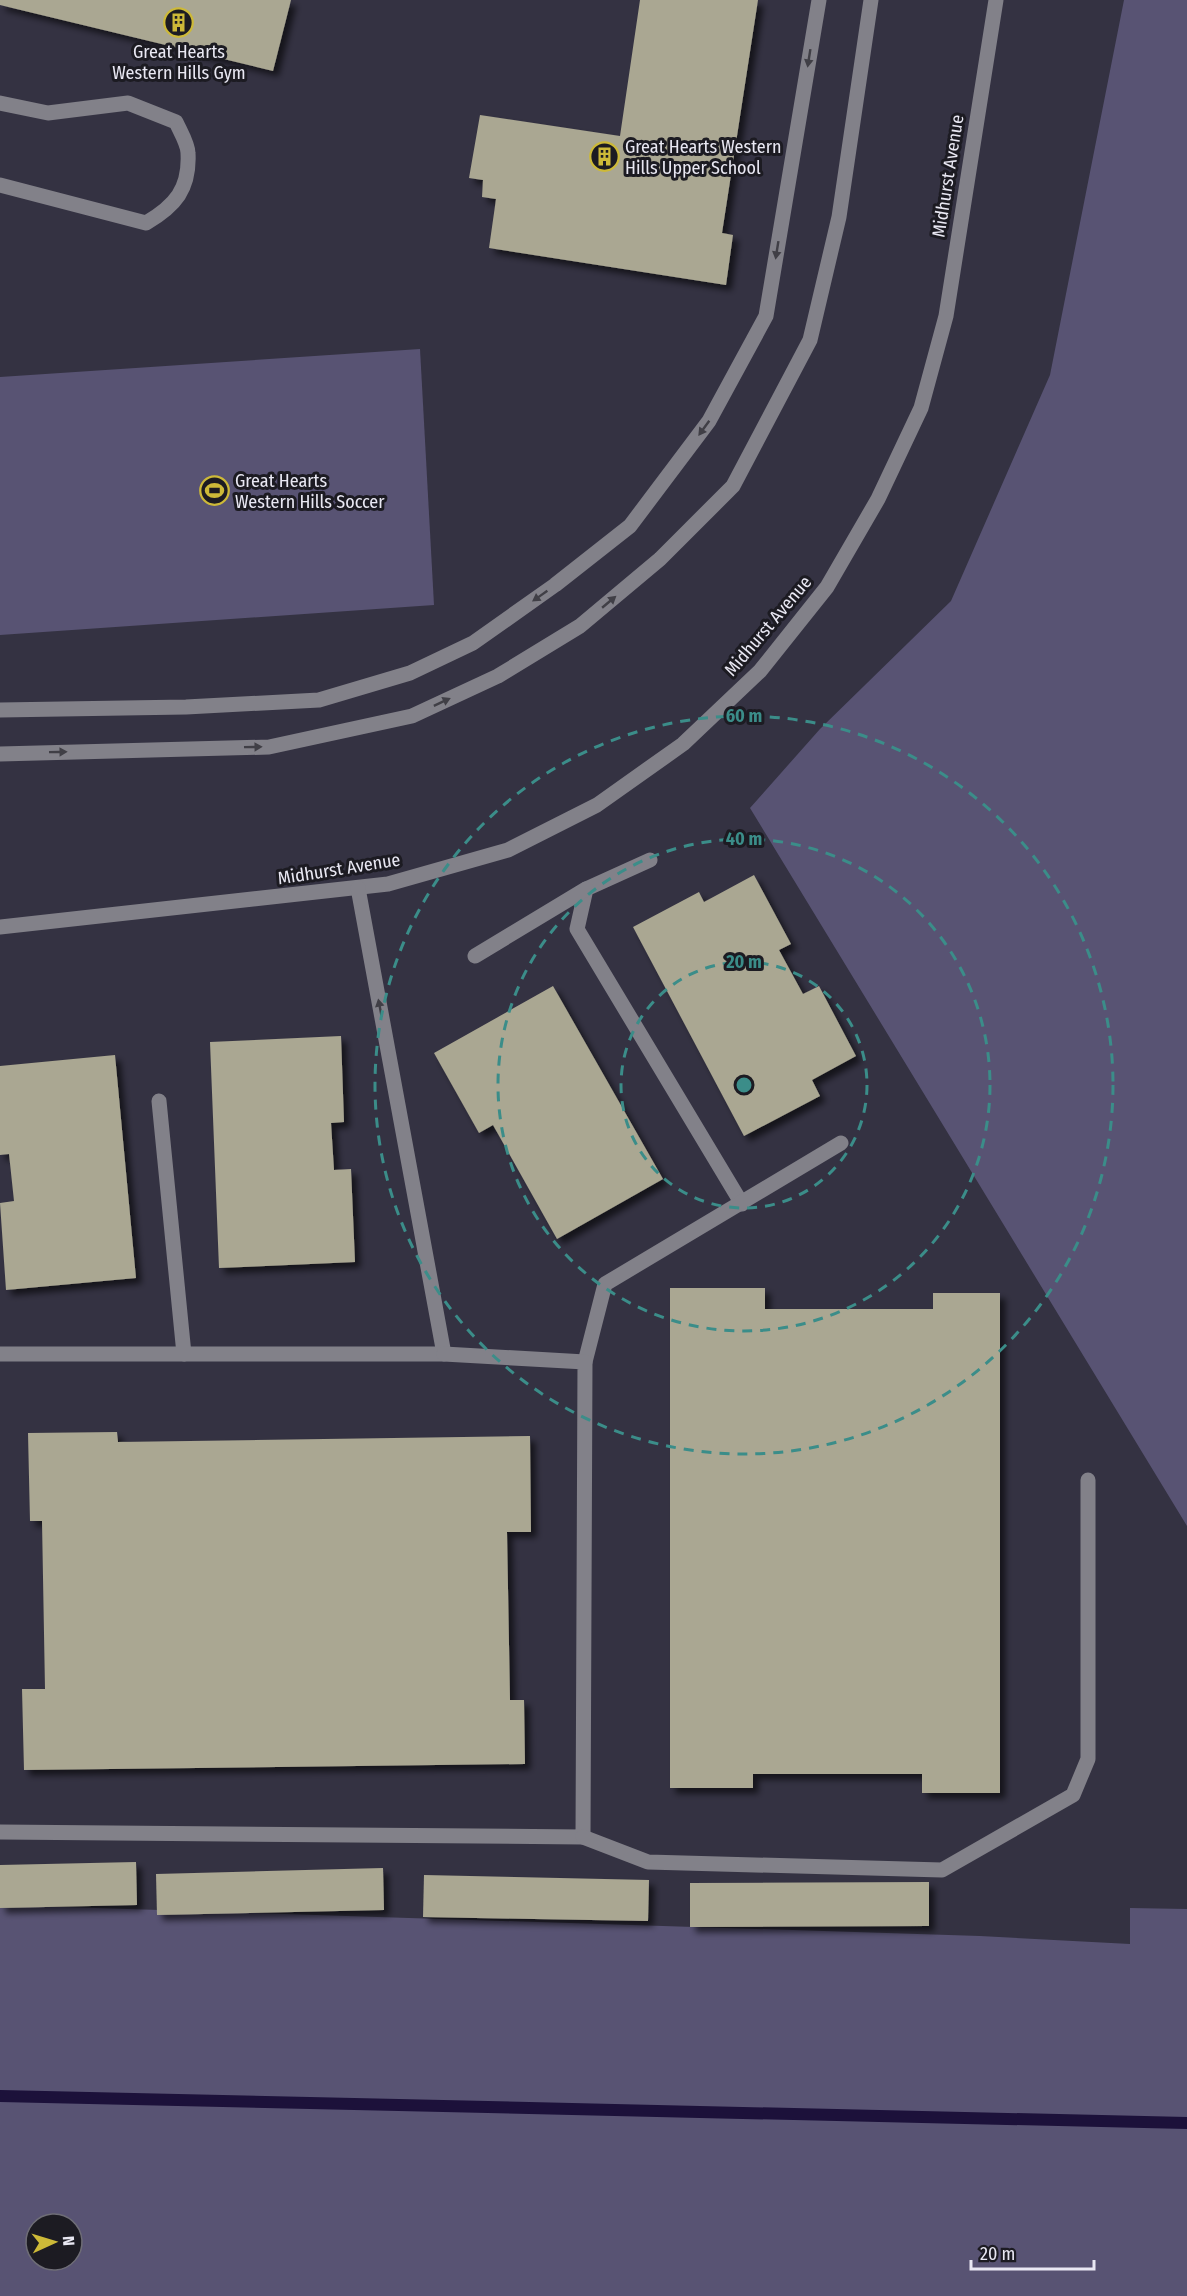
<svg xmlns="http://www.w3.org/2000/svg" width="1187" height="2296" font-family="'Fira Sans Condensed',sans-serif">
  <defs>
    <filter id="shadow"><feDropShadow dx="5.5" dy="5.5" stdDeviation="3" flood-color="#0009"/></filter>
  </defs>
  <rect width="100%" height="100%" fill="#343242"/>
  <g fill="#585373" fill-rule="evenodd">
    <polygon points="1124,0 1187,0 1187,1526 750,808 820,729 951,601 1050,375"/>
    <polygon points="420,349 434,605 0,635 0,377"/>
    <path d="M0,1905L980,1936L1130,1944V1908L1187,1909V2296H0ZM36,2224H72V2260H36Z"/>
  </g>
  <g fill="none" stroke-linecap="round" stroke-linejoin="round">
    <polyline stroke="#1c113a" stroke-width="12" points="0,2096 1187,2123"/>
  </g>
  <g fill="#aaa792" filter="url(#shadow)">
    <polygon points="0,0 291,0 273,71 0,5"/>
    <polygon points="640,0 758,0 722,233 733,235 726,285 489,248 496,199 482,197 483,180 469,178 480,115 620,136"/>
    <polygon points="754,875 791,944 779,950 803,994 819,986 856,1056 812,1080 820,1096 744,1136 633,927 699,892 704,902"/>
    <polygon points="553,986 663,1179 557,1239 493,1125 479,1133 434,1053"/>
    <polygon points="341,1036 344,1122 331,1123 334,1170 351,1169 355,1262 219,1268 210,1042"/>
    <polygon points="115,1055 136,1278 6,1290 0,1203 14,1201 9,1154 0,1155 0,1066"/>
    <polygon points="670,1288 765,1288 765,1309 933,1309 933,1293 1000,1293 1000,1793 922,1793 922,1774 753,1774 753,1788 670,1788"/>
    <polygon points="117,1432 118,1442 530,1436 531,1532 507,1532 510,1700 524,1700 525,1764 24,1770 22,1689 45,1689 42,1521 30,1521 28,1433"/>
    <polygon points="136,1862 137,1905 0,1908 0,1865"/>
    <polygon points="383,1868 384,1910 157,1915 156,1874"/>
    <polygon points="424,1875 649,1880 648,1921 423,1917"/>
    <polygon points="929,1882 929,1926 690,1927 690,1883"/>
  </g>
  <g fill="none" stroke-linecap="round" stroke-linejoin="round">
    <g stroke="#828189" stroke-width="15">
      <path d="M0,103L48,113L128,103L176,122C180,131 188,144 188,153C190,189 175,206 146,223L0,185"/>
      <polyline points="0,710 186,707 319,700 410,673 473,643 555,585 630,526 709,421 766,316 819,0"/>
      <polyline points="0,754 269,747 412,716 498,676 580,626 660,559 733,486 810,340 839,217 871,0"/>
      <polyline points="650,860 586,889 577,929 742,1204"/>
      <polyline points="0,927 388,884 508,850 597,805 683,744 760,671 827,587 878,499 921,408 946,316 996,0"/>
      <polyline points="475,956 586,889"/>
      <polyline points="159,1101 184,1354"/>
      <polyline points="0,1354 444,1354 358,888"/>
      <polyline points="585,1362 605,1284 841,1143"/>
      <polyline points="0,1832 583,1837 585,1362 444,1354"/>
      <polyline points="583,1837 648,1862 942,1870 1073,1795 1088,1759 1088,1480"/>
    </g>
  </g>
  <defs><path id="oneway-solid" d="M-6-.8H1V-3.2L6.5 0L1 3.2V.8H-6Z" transform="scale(1.5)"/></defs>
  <g fill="#403f46">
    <use href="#oneway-solid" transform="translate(809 58) rotate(99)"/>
    <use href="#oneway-solid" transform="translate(777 250) rotate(99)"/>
    <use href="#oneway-solid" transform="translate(704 428) rotate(126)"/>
    <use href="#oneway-solid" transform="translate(540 596) rotate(145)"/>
    <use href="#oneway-solid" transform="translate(609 602) rotate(-40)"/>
    <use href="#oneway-solid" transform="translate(442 702) rotate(-25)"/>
    <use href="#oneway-solid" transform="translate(253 747) rotate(-1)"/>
    <use href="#oneway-solid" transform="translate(58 752) rotate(-1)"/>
    <use href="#oneway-solid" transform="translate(380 1008) rotate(-101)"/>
  </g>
  <g fill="none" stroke="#3b8d89" stroke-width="3" stroke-dasharray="10 8">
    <circle cx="744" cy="1085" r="123"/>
    <circle cx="744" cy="1085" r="246"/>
    <circle cx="744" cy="1085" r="369"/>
  </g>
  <defs>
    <symbol id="building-ring" viewBox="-11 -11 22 22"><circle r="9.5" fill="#1c1b22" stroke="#cdb938" stroke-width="1.5"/><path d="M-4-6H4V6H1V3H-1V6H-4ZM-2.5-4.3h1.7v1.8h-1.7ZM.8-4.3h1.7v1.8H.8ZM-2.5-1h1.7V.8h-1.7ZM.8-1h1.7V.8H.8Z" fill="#cdb938"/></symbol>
    <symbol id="stadium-ring" viewBox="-11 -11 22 22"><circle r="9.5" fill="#1c1b22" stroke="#cdb938" stroke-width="1.5"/><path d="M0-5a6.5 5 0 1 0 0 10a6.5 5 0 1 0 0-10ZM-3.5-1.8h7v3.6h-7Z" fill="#cdb938"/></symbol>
  </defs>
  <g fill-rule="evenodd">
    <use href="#building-ring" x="162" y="6" width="33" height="33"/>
    <use href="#building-ring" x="588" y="140" width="33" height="33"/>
    <use href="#stadium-ring" x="198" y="474" width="33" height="33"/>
  </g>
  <g text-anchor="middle" stroke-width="6" stroke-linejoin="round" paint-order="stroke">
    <g font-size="18" fill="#e9e8f3" stroke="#1c1b22" text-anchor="start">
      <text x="179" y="58" text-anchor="middle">Great Hearts<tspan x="179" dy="21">Western Hills Gym</tspan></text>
      <text x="625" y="153">Great Hearts Western<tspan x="625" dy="21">Hills Upper School</tspan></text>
      <text x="235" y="487">Great Hearts<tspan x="235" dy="21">Western Hills Soccer</tspan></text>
    </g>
    <g font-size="18" fill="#e9e8f3" stroke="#1c1b22">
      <text transform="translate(948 176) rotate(-81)" y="6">Midhurst Avenue</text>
      <text transform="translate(768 626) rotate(-50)" y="6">Midhurst Avenue</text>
      <text transform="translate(339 869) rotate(-9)" y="6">Midhurst Avenue</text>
    </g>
  </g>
  <circle cx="744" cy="1085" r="9" fill="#3b8d89" stroke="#1c1b22" stroke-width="3"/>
  <g font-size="18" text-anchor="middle" font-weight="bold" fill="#3b8d89" stroke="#1c1b22" stroke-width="6" stroke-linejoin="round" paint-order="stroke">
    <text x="744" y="722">60 m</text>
    <text x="744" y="845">40 m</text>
    <text x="744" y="968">20 m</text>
  </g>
  <g transform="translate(54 2242) rotate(86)"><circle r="28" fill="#1c1b22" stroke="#6e6d76" stroke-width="1.5"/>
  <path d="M0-4.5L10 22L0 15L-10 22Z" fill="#cdb938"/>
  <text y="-9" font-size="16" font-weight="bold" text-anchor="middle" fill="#e9e8f3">N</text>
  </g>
  <path d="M971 2260v9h123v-9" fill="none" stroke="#e9e8f3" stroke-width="3"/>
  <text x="980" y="2260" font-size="18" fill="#e9e8f3" stroke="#1c1b22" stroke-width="4.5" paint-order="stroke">20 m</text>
</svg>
